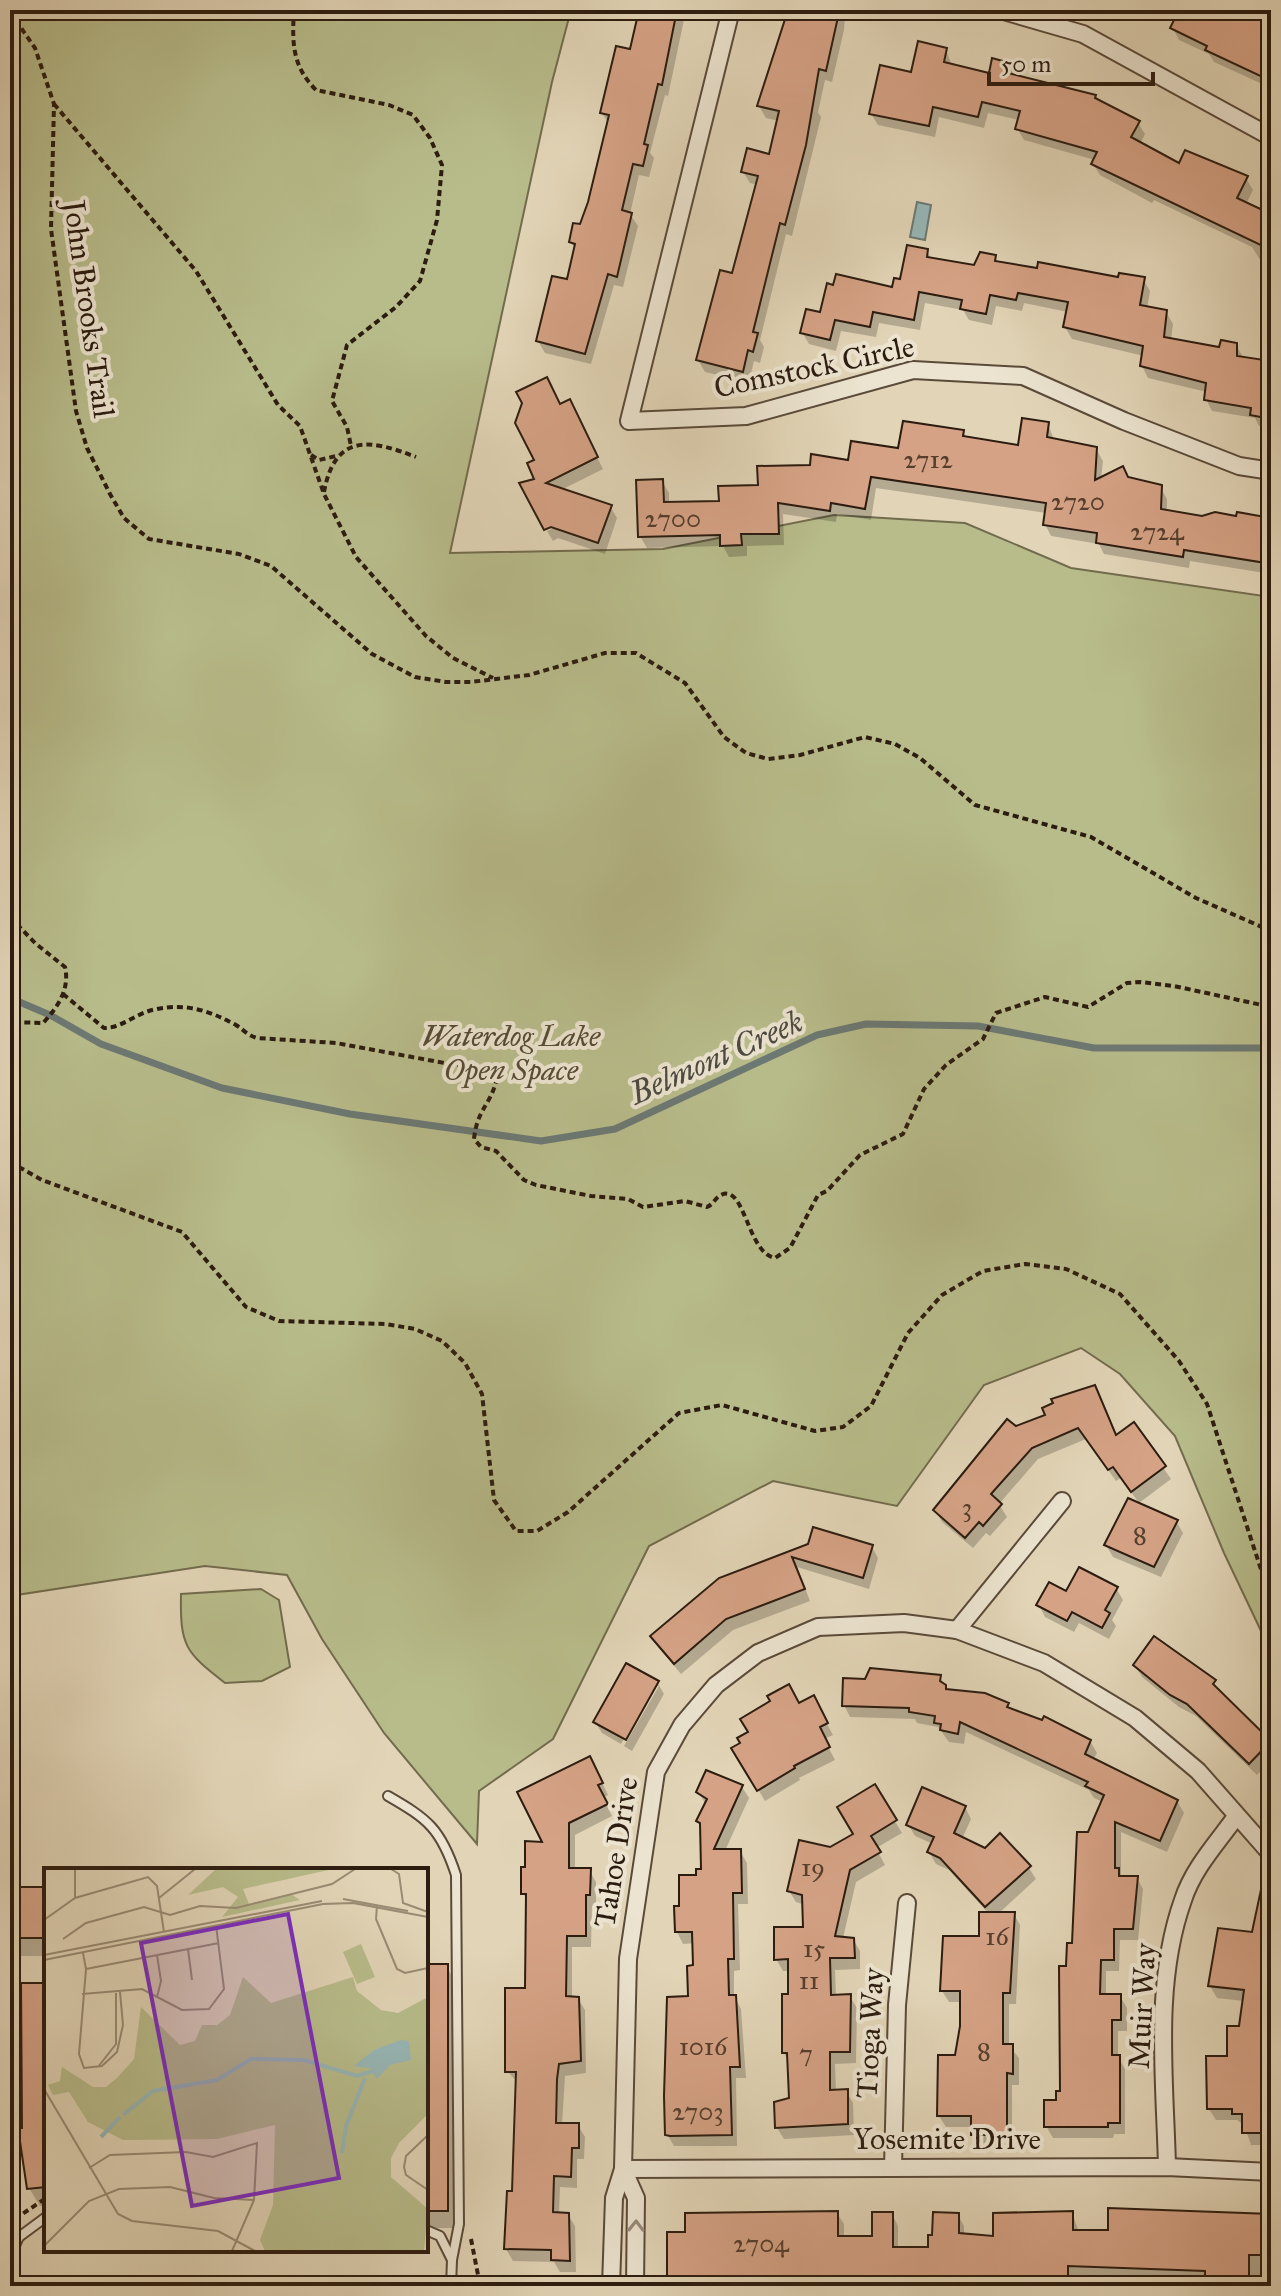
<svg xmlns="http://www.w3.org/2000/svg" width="1281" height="2296" font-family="'IM FELL Great Primer',serif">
  <rect width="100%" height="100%" fill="#e2d5b7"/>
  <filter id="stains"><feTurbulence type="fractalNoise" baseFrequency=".0025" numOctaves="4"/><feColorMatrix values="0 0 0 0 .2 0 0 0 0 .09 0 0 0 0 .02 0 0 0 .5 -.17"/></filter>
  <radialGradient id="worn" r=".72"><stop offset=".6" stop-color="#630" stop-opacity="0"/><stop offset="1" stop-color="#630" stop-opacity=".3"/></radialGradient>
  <g fill="#b8bc8b" stroke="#726c4e" stroke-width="2">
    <polygon points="10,10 571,10 552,82 450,553 663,549 834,515 965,523 1071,568 1271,597 1271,1652 1224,1553 1175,1436 1120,1374 1081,1348 984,1385 897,1506 773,1481 649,1546 553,1739 479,1791 477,1844 384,1733 322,1639 287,1575 205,1566 10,1596"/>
    <path d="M261,1589L279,1600L290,1667L262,1681L225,1683C185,1652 180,1646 181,1594Z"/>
  </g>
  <polygon fill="#97b7b7" stroke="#6c7974" stroke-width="2" points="917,202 931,205 925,240 910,237"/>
  <g fill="#0003">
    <polygon points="642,10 686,10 668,96 665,95 650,153 654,158 649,177 639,175 630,214 638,226 623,287 614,285 591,364 545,353 538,341 568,282 576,250 571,242 581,226 589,202 609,124 602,113 631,52"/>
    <polygon points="790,10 840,10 845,19 844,30 832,82 825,80 818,112 821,117 792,236 786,234 760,340 764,347 760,363 754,361 749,382 705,372 698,360 734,276 758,185 750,183 743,172 771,156 779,121 766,118 759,106"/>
    <polygon points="1159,10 1259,10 1271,17 1271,88 1214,62 1209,54 1179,40 1173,28 1177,19"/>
    <polygon points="946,50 952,66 990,75 1009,64 1017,77 1095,96 1138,123 1145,134 1140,144 1180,166 1246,178 1253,190 1246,204 1271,216 1271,267 1262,263 1252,247 1154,200 1152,203 1100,175 1093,164 1095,160 1024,140 1017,128 1019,120 988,113 984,128 939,117 935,137 878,125 871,114"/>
    <polygon points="927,251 932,260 976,268 995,257 998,263 1143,279 1150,291 1147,309 1166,312 1173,324 1171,340 1221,349 1236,345 1243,357 1271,364 1271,428 1259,426 1255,418 1212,411 1206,399 1207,392 1148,378 1142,366 1144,356 1072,339 1065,327 1068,312 1024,303 1022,311 996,306 992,325 969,320 963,310 925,303 920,330 879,323 876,337 841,331 836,351 809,344 802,332 822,315 893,290"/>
    <polygon points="560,406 575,413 603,469 561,490 610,506 617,518 605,554 558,538 553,541 547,531 561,525 537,480 537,460"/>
    <polygon points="1048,424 1054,440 1096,449 1103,461 1101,479 1128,479 1160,487 1167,499 1167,512 1202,518 1238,518 1238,515 1271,520 1271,574 1190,561 1189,568 1104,554 1099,544 1051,536 1045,524 1046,513 876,488 871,520 837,514 836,522 783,514 784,545 747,546 747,556 729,557 723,546 647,548 640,536 662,481 669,493 669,504 721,503 811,466 900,450 963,431 967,439 1019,447"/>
    <polygon points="1101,1399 1117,1437 1134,1425 1171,1479 1139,1503 1121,1478 1116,1481 1086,1439 1038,1459 999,1504 1007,1517 990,1536 986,1533 973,1548 942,1522 935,1510 1016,1429"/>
    <polygon points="1176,1521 1183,1533 1161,1577 1113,1557 1106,1545"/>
    <polygon points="809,1545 872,1547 878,1558 869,1589 797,1567 810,1601 733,1630 681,1674 659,1648 652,1637"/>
    <polygon points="1116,1588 1123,1600 1112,1620 1116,1626 1109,1639 1079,1623 1074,1632 1045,1617 1039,1605 1067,1594"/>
    <polygon points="1135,1665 1214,1682 1220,1694 1270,1743 1271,1760 1257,1775 1196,1716 1179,1707 1142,1677"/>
    <polygon points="940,1677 948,1691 1008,1705 1011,1711 1090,1741 1097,1753 1093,1760 1177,1801 1184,1813 1167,1852 1121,1832 1121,1875 1137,1878 1143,1889 1138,1940 1120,1940 1119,1971 1106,1971 1106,1996 1120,1996 1127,2008 1127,2031 1118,2031 1118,2057 1125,2069 1125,2134 1114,2134 1113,2138 1053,2138 1046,2126 1062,2093 1068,1968 1089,1834 1103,1802 1094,1798 1089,1790 966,1732 964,1744 949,1742 938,1727 917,1723 915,1719 850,1717 844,1705"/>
    <polygon points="657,1682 664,1694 632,1751 624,1746 659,1686 654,1686 621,1744 602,1733 595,1722"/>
    <polygon points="813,1698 833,1735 824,1739 835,1760 799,1778 800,1780 765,1801 734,1749 742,1744 772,1702 798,1705"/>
    <polygon points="596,1770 608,1795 603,1798 612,1816 575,1835 575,1870 589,1870 596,1882 596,1906 592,1906 591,1947 572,1947 572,1999 578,1999 585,2010 586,2073 565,2076 562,2125 578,2125 585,2137 584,2159 577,2159 577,2188 560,2187 559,2214 568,2215 575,2226 576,2272 560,2272 554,2262 513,2261 506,2249 514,2193 518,2083 507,2071 527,1990 528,1903 523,1893 527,1869"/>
    <polygon points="742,1787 749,1798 725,1851 740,1851 747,1863 748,1904 738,1904 740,1970 734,1971 734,1996 741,2009 746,2078 736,2078 737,2146 674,2146 667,2134 695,1967 695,1943 683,1944 677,1932 681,1908 703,1871 702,1827 698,1821 705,1803 698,1792"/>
    <polygon points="874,1787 902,1833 876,1848 885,1865 856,1882 843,1938 853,1939 860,1951 860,1969 835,1970 836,1997 850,1997 857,2008 856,2063 835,2064 836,2092 846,2091 853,2103 854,2135 784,2139 777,2128 791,2100 789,2062 784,2053 790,1971 783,1971 776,1959 805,1929 805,1905 796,1902 789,1891 830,1849 855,1835"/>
    <polygon points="965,1807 971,1819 962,1839 1029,1868 1036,1879 998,1914 1014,1914 1020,1925 1016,2004 1009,2004 1009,2046 1019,2058 1019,2085 1012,2085 1012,2146 980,2146 973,2127 946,2127 939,2116 962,2027 962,2002 949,2002 942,1991 981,1938 989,1914 949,1870 936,1864 929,1852 933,1844 915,1836 908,1824"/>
    <rect x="10" y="1889" width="36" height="67"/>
    <polygon points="1271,1916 1271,2145 1251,2145 1244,2125 1237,2120 1216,2120 1209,2109 1241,2028 1244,2001 1217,1998 1210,1986"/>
    <polygon points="426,1966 446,1966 457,1984 457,2228 426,2228"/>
    <polygon points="46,1985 46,2206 40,2206 29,2188"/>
    <polygon points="837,2213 844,2224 844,2238 874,2238 892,2214 898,2226 898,2249 930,2249 958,2215 964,2226 964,2235 995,2238 1072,2213 1079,2232 1271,2215 1271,2281 1255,2281 1255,2286 1074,2278 1074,2286 671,2286 669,2282"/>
  </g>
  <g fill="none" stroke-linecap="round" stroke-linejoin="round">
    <polyline stroke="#6c7974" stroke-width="7" points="10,998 50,1015 101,1044 222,1088 350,1114 541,1141 615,1129 817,1035 866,1024 978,1026 1094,1048 1271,1048"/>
  </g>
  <g fill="#d5a285" stroke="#2c1c10" stroke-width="2">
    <polygon points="639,10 677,10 662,85 658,84 644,144 648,145 643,166 633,164 622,210 632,213 617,277 608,274 585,354 536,341 552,276 567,279 575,244 569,242 573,223 580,224 588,202 609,115 600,113 616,46 630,49"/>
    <polygon points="788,10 838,10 838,17 826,71 819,69 806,145 785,225 780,223 753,332 758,333 753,352 748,350 743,372 696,360 720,270 732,273 758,176 741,172 747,148 769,154 779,111 757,106"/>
    <polygon points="1179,10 1261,10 1271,15 1271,81 1205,50 1207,46 1170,28"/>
    <polygon points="918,41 947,48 944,62 989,73 992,58 1010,63 1008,73 1096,95 1095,98 1140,121 1131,137 1179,163 1185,150 1248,176 1237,198 1271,214 1271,250 1091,164 1097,152 1015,129 1020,111 982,102 978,117 933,107 929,126 869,114 880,65 911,72"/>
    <polygon points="907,245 928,249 927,257 974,265 980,252 996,255 995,261 1037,268 1038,262 1118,277 1119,273 1145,277 1140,305 1167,310 1164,337 1219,347 1221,340 1237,343 1237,356 1271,361 1271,419 1250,415 1251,408 1204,400 1206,383 1140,366 1143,346 1063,327 1068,302 1018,293 1016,300 990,295 986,314 960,309 962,300 919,292 914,320 873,312 870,327 835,320 830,340 800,333 806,309 820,312 827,283 833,285 836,274 892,287 894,278 900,279"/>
    <polygon points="547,377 560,404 570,399 598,457 546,483 612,505 598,543 551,527 544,530 519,483 534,479 527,463 534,460 515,423 522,403 516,392"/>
    <polygon points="1022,418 1049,422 1047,437 1097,447 1095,480 1123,466 1128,477 1162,485 1161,509 1202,516 1215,512 1236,516 1237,512 1271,518 1266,563 1184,550 1183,557 1096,543 1097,533 1043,525 1046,503 871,477 865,509 831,503 830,511 778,503 779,534 741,534 742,545 720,546 720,535 638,537 636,480 663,479 664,502 719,501 718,486 758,485 757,466 810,465 811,454 848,460 851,441 898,448 903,421 964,430 963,436 1018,445"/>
    <polygon points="1095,1385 1116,1435 1134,1422 1166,1466 1131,1492 1113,1467 1108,1470 1078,1428 1032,1448 991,1494 1002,1504 983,1526 979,1522 965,1538 933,1510 1007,1419 1016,1426 1045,1415 1042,1408 1053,1403 1051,1399"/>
    <polygon points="1128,1498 1178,1520 1154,1567 1104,1545"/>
    <polygon points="813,1527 873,1545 863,1578 792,1557 805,1589 726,1619 674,1664 650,1636 719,1578 808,1544"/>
    <polygon points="1079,1567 1118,1587 1105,1610 1110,1613 1102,1628 1072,1612 1067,1621 1036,1605 1049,1582 1066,1591"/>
    <polygon points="1154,1636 1216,1680 1213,1684 1271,1741 1249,1764 1187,1704 1170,1695 1133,1665"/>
    <polygon points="626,1663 659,1681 626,1740 593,1722"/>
    <polygon points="870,1668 941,1675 940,1681 946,1685 946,1689 985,1693 1009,1703 1007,1707 1042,1720 1044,1716 1091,1740 1085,1754 1178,1800 1160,1841 1115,1822 1115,1868 1119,1868 1119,1876 1138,1876 1133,1929 1114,1929 1114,1960 1101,1960 1100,1994 1121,1994 1121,2020 1112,2020 1112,2055 1120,2055 1120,2123 1108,2123 1108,2127 1044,2127 1044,2100 1056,2100 1056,2091 1060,2091 1059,1966 1066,1966 1067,1943 1072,1943 1077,1832 1088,1832 1104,1795 1085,1786 1088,1782 960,1722 958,1734 940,1730 941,1724 934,1723 935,1716 909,1712 909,1708 842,1706 843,1678 865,1679"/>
    <polygon points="789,1684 799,1703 814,1695 828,1723 820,1727 830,1747 794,1766 795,1768 757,1791 731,1748 740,1743 737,1738 748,1732 740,1719 770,1701 767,1696"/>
    <polygon points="590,1756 603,1783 598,1785 608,1804 569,1823 569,1868 591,1868 590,1895 586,1895 586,1936 567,1936 566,1996 579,1997 581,2061 559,2064 557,2079 556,2123 579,2123 579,2148 572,2148 571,2177 554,2176 553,2212 569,2213 570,2261 551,2260 551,2250 504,2249 507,2191 512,2191 516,2072 505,2072 505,1988 525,1988 526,1894 521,1894 521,1867 525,1867 525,1841 542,1842 517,1792"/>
    <polygon points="706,1770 743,1785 714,1849 741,1849 742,1893 733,1893 734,1959 728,1959 729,1995 736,1995 740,2067 730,2067 732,2135 670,2136 665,2135 664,2096 667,1997 688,1996 687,1966 693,1965 692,1932 675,1932 674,1906 679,1906 679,1875 696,1875 696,1869 701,1869 700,1823 696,1821 707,1799 696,1792"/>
    <polygon points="875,1784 897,1820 871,1836 881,1852 850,1870 835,1936 854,1938 855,1958 830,1958 831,1995 851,1994 850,2052 830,2052 830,2090 848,2089 848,2124 775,2128 774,2102 789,2098 787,2053 782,2053 782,1994 788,1994 788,1959 774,1960 774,1927 803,1927 802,1895 787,1891 799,1840 830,1847 853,1834 837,1807"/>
    <polygon points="922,1787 966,1806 954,1833 985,1848 1000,1833 1031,1866 985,1907 940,1858 927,1852 934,1837 906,1825"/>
    <polygon points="1263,1880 1271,1881 1271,2133 1242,2133 1242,2114 1232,2114 1232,2109 1207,2109 1206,2056 1227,2056 1227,2026 1239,2026 1244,1990 1208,1986 1218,1928 1252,1932"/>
    <rect x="10" y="1887" width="36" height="51"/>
    <polygon points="979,1912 1015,1912 1010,1993 1003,1993 1003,2044 1013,2044 1013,2074 1007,2073 1007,2135 971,2135 971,2116 937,2116 938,2055 955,2055 960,2026 960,1991 940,1991 943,1936 979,1936"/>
    <rect x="426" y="1964" width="22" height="247"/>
    <polygon points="21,1983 46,1983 46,2187 27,2189 18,2128 22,2128"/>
    <polygon points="1108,2208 1271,2214 1271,2255 1249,2255 1249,2282 1205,2282 1205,2271 1068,2266 1068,2282 667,2283 667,2232 685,2232 685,2213 838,2211 838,2236 872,2236 872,2212 893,2212 893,2247 928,2247 928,2235 932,2235 933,2212 959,2213 959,2233 993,2236 993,2213 1073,2211 1073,2230 1108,2230"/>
  </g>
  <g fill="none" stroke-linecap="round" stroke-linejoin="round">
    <defs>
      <g id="lane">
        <path d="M388,1796C428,1819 441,1829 456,1875L459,2224L452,2260"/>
        <polyline points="426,2230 440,2236 452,2260 451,2286"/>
        <polyline points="10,2256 19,2237 46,2217"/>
        <polyline points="587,2286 610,2285"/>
      </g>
      <g id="street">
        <polyline points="731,10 629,421 746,416 913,370 1023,376 1124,421 1239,466 1271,471"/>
        <polyline points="1000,10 1083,34 1271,137"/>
        <polyline points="957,1630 1062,1501"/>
        <polyline points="893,2167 897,2005 907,1903"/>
        <path d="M1167,2167C1165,2079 1153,1984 1183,1900C1193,1869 1216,1844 1235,1818"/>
        <polyline points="623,2169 1167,2167 1271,2172"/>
        <polyline points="623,2169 636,2198 635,2286"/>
        <polyline points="611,2286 614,2198 623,2169 628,1959 656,1772 682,1725 716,1685 758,1653 818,1627 904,1623 957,1630 1044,1663 1135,1718 1198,1771 1271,1854"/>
      </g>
    </defs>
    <use href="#lane" stroke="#5a4a3a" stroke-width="12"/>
    <use href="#street" stroke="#5a4a3a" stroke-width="20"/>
    <g stroke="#2c1c10" stroke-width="4" stroke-dasharray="6 4" stroke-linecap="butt">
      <path d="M294,10C292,43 292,66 316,90L389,105L413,115L430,138L442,165L437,220L420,281L396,307L347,345L332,401L347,427L351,446"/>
      <polyline points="10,12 35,48 54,104 51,229 76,411 87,448 110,494 124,518 149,539 239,554 271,566 372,654 415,677 446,682 471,682 529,675 605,653 636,653 685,683 724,737 746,753 768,759 800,755 865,737 895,744 920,758 975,805 1091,837 1196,898 1271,931"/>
      <polyline points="54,104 196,271 278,405 300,426 324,494 356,557 426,636 453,658 493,678"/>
      <polyline points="311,455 319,460 336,456"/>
      <path d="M324,492C335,433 370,439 416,457"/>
      <path d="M10,917L35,943L65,967C70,989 58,1007 43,1023L10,1022"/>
      <path d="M63,994L104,1028C123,1028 137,1012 157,1009C187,1003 210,1011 236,1025C244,1030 247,1035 257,1038L336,1043L488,1071L496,1082C489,1107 477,1110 474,1139L481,1147L496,1151L524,1180L536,1185L591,1196L628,1199L643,1207L685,1201L707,1207C714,1204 715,1198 721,1195C745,1183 747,1253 775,1258L790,1248L818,1195L827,1191L860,1155L903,1134L924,1089L946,1065L983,1039L996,1013L1045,997L1088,1007L1127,983L1140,982L1174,986L1271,1007"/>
      <polyline points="10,1162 42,1180 182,1232 246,1307 279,1321 386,1324 415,1329 442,1341 465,1363 482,1394 494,1500 516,1531 537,1531 568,1512 679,1413 722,1405 815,1431 843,1427 871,1406 908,1333 942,1295 983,1271 1025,1264 1066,1269 1120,1294 1179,1361 1207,1404 1271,1600"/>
      <polyline points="15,2219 46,2198"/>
      <polyline points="471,2239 479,2280"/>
    </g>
    <use href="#lane" stroke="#ece4d0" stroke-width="8"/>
    <use href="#street" stroke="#ece4d0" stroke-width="16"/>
  </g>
  <defs><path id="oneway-chevron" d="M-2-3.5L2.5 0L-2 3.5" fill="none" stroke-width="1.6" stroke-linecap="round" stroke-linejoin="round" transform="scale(2)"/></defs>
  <use stroke="#968a7a" href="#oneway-chevron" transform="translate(636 2226) rotate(-89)"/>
  <g text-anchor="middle" stroke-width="8" stroke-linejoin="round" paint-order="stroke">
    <g font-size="26" fill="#563e2d">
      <text x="928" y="468">2712</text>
      <text x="1078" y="510">2720</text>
      <text x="673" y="527">2700</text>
      <text x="1157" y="540">2724</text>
      <text x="967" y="1516">3</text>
      <text x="1140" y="1544">8</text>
      <text x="813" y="1876">19</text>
      <text x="997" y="1945">16</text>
      <text x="814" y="1957">15</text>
      <text x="809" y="1989">11</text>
      <text x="703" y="2055">1016</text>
      <text x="984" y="2060">8</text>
      <text x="806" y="2062">7</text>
      <text x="698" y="2120">2703</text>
      <text x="761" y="2252">2704</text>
    </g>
    <g font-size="30" fill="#2c1c10" stroke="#ece4d0">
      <text transform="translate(89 309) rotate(82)" y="10">John Brooks Trail</text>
      <text transform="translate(814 367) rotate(-12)" y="10">Comstock Circle</text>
      <text transform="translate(616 1852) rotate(-81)" y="10">Tahoe Drive</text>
      <text transform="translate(1142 2006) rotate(-87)" y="10">Muir Way</text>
      <text transform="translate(870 2033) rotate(-87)" y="10">Tioga Way</text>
      <text x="947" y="2149">Yosemite Drive</text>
    </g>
    <g font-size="30" font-style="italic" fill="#564c35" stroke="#ece4d0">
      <text x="511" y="1046">Waterdog Lake<tspan x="511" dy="34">Open Space</tspan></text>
    </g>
    <g font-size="32" font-style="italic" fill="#4c4a42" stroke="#ece4d0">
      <text transform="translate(716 1057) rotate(-24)" y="11">Belmont Creek</text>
    </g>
  </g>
  <g transform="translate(44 1868)">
    <rect width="384" height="384" fill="#e2d5b7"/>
    <path d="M172,1H289L199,21L205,36L247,26L256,32L178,49L194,29L179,19L144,27ZM317,76L331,109L313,116L299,84ZM199,109L227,135L309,109L313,123L337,142L354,145L384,129V246L355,275L347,290V309L384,341L380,383H221L216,372L229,337L231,257L173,271L79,272L44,254L25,224L9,227L4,217L16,213L18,199L49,219H62L73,210L90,191L97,139L136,177L151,173L158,157H173L186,147Z" fill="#b8bc8b"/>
    <path d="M357,172L365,173L367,192L346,197L333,211L325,200L310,198L330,182Z" fill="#97b7b7"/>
    <path fill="none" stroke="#97b7b7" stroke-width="4" d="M79,247L109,223L173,212L207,191L260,192L313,208L329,203M57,269L76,249M298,285L302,258L321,210"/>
    <path fill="none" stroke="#998b74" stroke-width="2" d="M347,1L355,6L359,35L384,44M31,30V1M115,30L151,1M299,31L364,43M333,38L332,51L353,101L361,105L384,100M0,52L31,30L104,9L113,18L120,64M19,71L42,55L100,39L126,47L156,38L192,40L288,16L311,1M144,81L148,112M39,85L42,101L35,186L40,200L58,198L73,184L79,157L76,124M0,87L278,33M0,92L279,36L309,35L384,49M42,101L175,75M38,126L98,121L138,142L165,141L180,121L172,57M113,129L117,113L113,87M0,146L1,93M54,199L72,176V125M0,221L74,346L88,353L174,363L211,383M384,267L362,288L360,299L362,307L384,322M45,300L66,287L142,284L169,289L213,275L210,332L188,383M0,378L45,333L75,321L126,319L170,330L210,332"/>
    <path fill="#7b2cbf" fill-opacity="0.15" stroke="#7b2cbf" stroke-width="4" d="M244,46L295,310L148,338L97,75Z"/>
    <rect width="384" height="384" fill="none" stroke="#2c1c10" stroke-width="4"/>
  </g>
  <rect width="1281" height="2296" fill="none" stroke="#e2d5b7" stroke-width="40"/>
  <rect x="12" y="12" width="1257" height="2272" fill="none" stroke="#2c1c10" stroke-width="4"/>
  <rect x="20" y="20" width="1241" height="2256" fill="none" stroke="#2c1c10" stroke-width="2"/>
  <path d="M989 72v12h164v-12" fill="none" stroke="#2c1c10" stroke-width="4"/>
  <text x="1001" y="72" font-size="24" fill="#2c1c10" stroke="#ece4d0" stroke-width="6" paint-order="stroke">50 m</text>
  <rect width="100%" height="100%" filter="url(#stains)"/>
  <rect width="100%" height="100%" fill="url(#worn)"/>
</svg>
